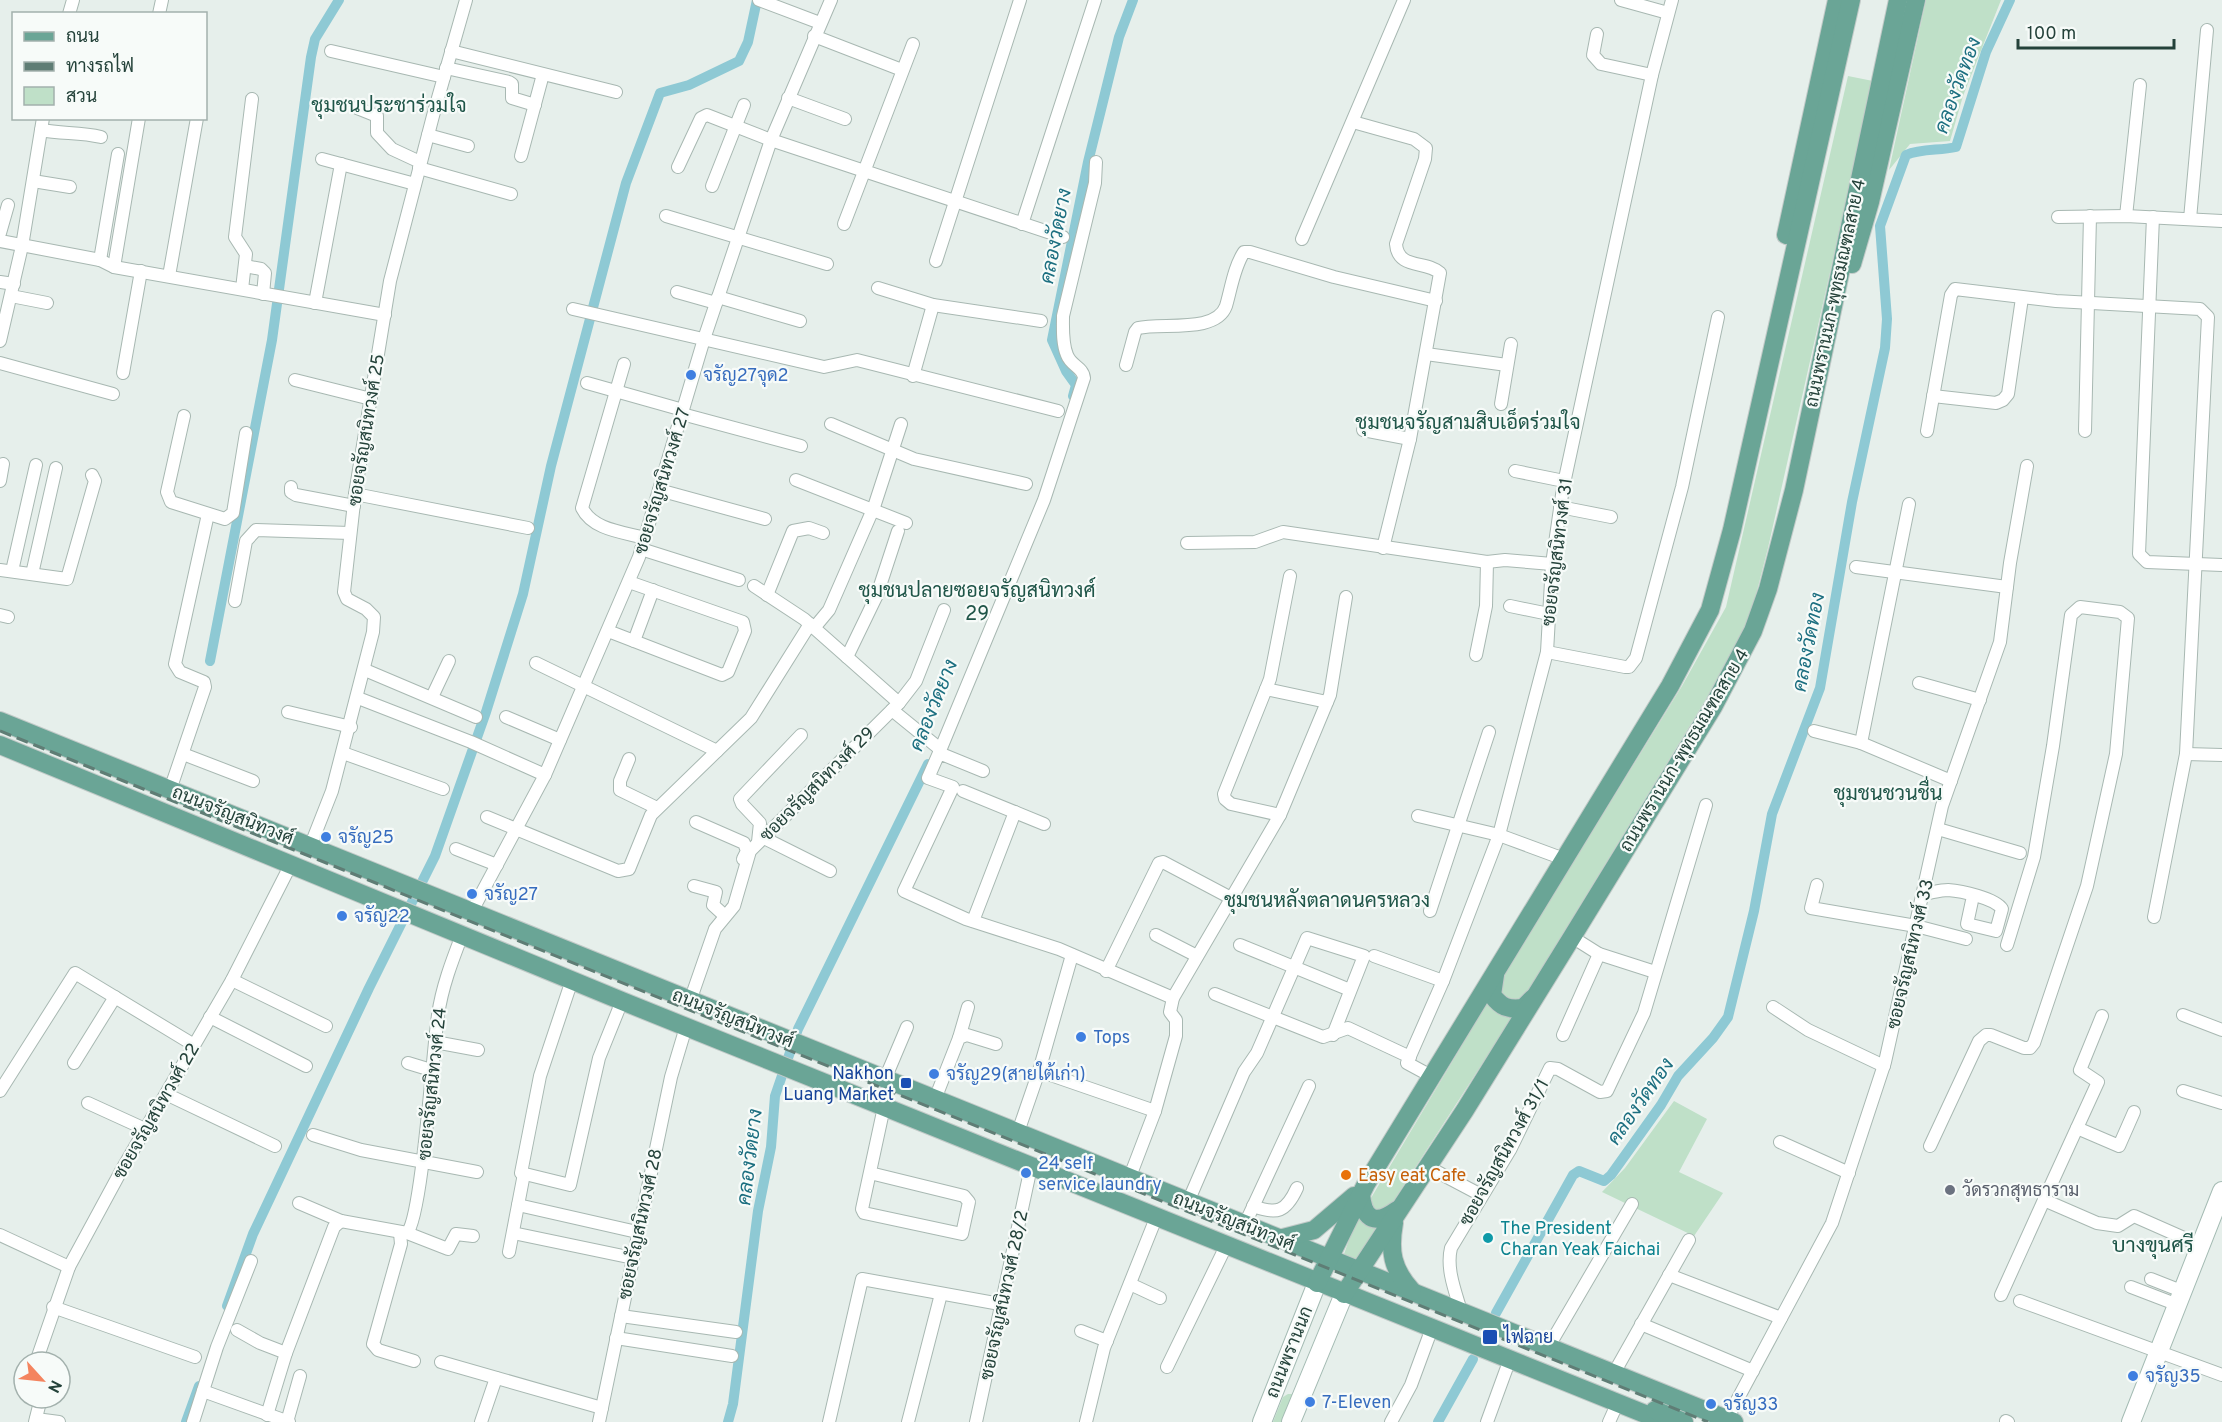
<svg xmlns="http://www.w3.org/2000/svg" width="2222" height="1422" font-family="Overpass,Sarabun,sans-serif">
  <rect width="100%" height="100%" fill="#e6efeb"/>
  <g fill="#bfe0c8">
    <polygon points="1926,0 2001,0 1963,96 1950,141 1910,144 1889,170"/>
    <polygon points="1848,76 1873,81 1768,548 1750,618 1730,660 1523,999 1519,1003 1502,999 1499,983 1682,686 1726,607"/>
    <polygon points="1489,1000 1513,1016 1391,1205 1377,1214 1368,1203"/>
    <polygon points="1674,1101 1707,1119 1679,1172 1723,1193 1694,1236 1602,1192 1625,1168"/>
    <polygon points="1357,1217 1379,1226 1359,1259 1354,1263 1343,1257"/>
    <polygon points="1288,1394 1293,1394 1282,1422 1273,1422 1283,1397"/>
  </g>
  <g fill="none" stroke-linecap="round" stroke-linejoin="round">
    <g stroke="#8ec9d4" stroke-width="10">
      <polyline points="1073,396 1076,385 1066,371 1052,340 1088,162 1119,37 1133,0"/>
      <polyline points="210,661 272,340 311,57 315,39 339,0"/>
      <polyline points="227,1306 253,1234 369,988 435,856 486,712 523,594 551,466 626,183 660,93 689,85 739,61 748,42 757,0"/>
      <path d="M1496,1313L1573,1175L1579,1171L1604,1181L1611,1175L1661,1105L1678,1076L1713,1038L1728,1017L1754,911L1772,814L1820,688L1852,502L1885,348L1887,319L1880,226L1906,155C1922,148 1939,151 1956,147L1986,52L2010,0"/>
      <polyline points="186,1422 199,1386"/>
      <polyline points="728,1422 733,1404 758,1211 771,1147 775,1096 798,1029 928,764"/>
      <polyline points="1438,1422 1473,1359"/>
    </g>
    <defs>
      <g id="street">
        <polyline points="759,0 820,23"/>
        <polyline points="1621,0 1668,13"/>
        <polyline points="69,14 73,0"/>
        <polyline points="159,14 162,0"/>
        <polyline points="1597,34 1593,55 1601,64 1652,75"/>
        <polyline points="814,36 902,70"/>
        <polyline points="331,51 444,77"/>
        <polyline points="451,51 616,92"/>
        <polyline points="446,68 509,82 512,84 512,98 535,105"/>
        <polyline points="788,98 845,119"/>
        <polyline points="357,108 377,116 377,133 392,149 420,162"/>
        <path d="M1353,122L1414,139L1426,148L1425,159L1396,244C1398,270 1426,260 1440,273L1410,439L1383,548"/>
        <path d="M41,130C62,134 80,132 101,137"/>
        <polyline points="428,135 468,146"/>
        <polyline points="521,156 542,78"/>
        <polyline points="322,159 415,184"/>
        <polyline points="678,167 701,118 707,115 771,140 1063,237"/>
        <polyline points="419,168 511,194"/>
        <polyline points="33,181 70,187"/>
        <polyline points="712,186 744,105"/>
        <polyline points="666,216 827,264"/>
        <polyline points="2126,216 2140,85"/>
        <polyline points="2058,217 2126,216 2222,221"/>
        <polyline points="2153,217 2139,554 2147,562 2222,565"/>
        <polyline points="2190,219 2207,30"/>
        <polyline points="844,224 913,44"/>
        <polyline points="1022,224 1095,0"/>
        <polyline points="0,233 8,205"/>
        <polyline points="1302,239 1404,0"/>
        <polyline points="0,241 100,260 114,267 385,315"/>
        <polyline points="100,260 118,154"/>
        <polyline points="936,261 1020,0"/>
        <polyline points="245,266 261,269 265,273 263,294"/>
        <polyline points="114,267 139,118"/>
        <polyline points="169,276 197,118"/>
        <polyline points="0,282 14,284"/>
        <polyline points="878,288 933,305 1041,321"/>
        <polyline points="242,289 246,254 235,237 252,99"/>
        <polyline points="677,292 716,303"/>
        <polyline points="11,296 47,303"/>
        <polyline points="718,297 800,321"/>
        <polyline points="315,303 341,164"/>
        <polyline points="573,309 824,367 857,360 1058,411"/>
        <polyline points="0,341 22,246 43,118"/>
        <polyline points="1426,354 1507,365"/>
        <polyline points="0,363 113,394"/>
        <path d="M624,364L582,508C593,530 623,532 645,538"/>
        <path d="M1126,365L1135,332L1138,328C1161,322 1216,334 1226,306C1231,289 1234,267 1244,252H1250L1334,277L1436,301"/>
        <polyline points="123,373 141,271"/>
        <polyline points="913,376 933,305"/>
        <polyline points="295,380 371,399"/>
        <polyline points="587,383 683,410"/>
        <polyline points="1933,396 1996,403 2003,400 2008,394 2022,298"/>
        <polyline points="1501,404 1511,344"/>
        <polyline points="682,414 801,446"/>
        <polyline points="184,416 167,492 171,502 225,519 233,513 246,433"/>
        <polyline points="831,424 914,459 1026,484"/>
        <polyline points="1363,430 1410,439"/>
        <polyline points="1927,431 1951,295 1955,289 2056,301 2200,309 2208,317 2186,754 2154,917"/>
        <polyline points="2085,431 2090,216"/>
        <polyline points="1515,471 1564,481"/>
        <polyline points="796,480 906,523"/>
        <polyline points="0,481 3,464"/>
        <polyline points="291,487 291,492 296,495 354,506"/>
        <polyline points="659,490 765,519"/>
        <polyline points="355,494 528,528"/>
        <polyline points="1909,504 1861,743 1951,781"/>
        <polyline points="1560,507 1611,517"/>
        <polyline points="1187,543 1255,542 1283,532 1487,562 1505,560 1552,564"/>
        <polyline points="641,549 739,580"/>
        <polyline points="1856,567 2007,587"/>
        <polyline points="0,570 67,579 95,481 92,475"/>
        <polyline points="12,571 36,465"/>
        <polyline points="32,574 56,468"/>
        <polyline points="754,586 804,619 899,703"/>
        <polyline points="767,595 793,531 809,528 823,533"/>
        <polyline points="235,601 246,541 256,530 350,533"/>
        <polyline points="1510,606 1549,614"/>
        <polyline points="0,615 8,617"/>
        <polyline points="814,628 829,610 874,507 901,424"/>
        <polyline points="608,631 722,675 728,672 745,631 743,622 629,582"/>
        <polyline points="634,641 653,590"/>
        <polyline points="1547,652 1625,667 1629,667 1636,658 1682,487 1718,317"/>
        <polyline points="1476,655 1486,606 1487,562"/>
        <polyline points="847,657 877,595 898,531"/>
        <polyline points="536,663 717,751"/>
        <polyline points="365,670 476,717"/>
        <polyline points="1919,683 1980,700"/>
        <polyline points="1266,689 1327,702"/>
        <polyline points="432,697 449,661"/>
        <polyline points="358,698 471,742 545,775"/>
        <polyline points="892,710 940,749"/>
        <polyline points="288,712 351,727"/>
        <polyline points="506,717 560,740"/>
        <polyline points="1814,731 1861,743"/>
        <polyline points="343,753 443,789"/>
        <path d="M939,753L1044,500L1084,378C1083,367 1071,366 1067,355C1062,343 1063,329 1063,316L1095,183L1096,162"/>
        <polyline points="183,754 253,781"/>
        <polyline points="2186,754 2222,755"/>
        <polyline points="629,759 620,781 620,790 657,808"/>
        <polyline points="983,771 939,753 928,778 953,787 904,891 966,919 1059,949 1173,998"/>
        <polyline points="170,790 205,687 204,682 180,672 175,664 208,514"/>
        <polyline points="963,791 1044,824"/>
        <polyline points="1280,815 1231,804 1225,799 1224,794 1270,679 1290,576"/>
        <polyline points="1418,816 1499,835 1564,859"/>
        <polyline points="487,817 618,871 629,869 651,815 751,718 810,624"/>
        <polyline points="696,822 744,843 747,851 743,859"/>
        <polyline points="1938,829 2020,853"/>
        <polyline points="764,838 830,871"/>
        <polyline points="758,842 760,823 742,804 740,799 801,735"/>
        <polyline points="310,847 332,791 373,632 374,617 366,609 347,599 344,592 355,494 390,281 434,112 466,0"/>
        <polyline points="456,849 497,865"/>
        <polyline points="1817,885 1811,908 1916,926 1966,939"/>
        <polyline points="694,886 716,892 713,905 725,916"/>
        <path d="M1923,894C1931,893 1940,890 1948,890C1961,891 1995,898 2002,909L1996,931L1967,924L1973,896"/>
        <polyline points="1430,911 1489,732"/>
        <polyline points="471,913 545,775 639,557 704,339 771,140 831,0"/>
        <polyline points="973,921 1015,812"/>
        <polyline points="1156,935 1197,956"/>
        <polyline points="1572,937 1599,954 1655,972"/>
        <polyline points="1240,945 1350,990"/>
        <polyline points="1374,956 1443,981"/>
        <polyline points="1106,971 1159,863 1163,862 1231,898"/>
        <polyline points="232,980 326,1026"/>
        <polyline points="572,980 540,1076 521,1173 570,1185 599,1058 622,1001"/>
        <polyline points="1215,994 1323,1037 1348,1028 1410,1057"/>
        <polyline points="690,1001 715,929 734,906 750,851 899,703 916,681 944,610"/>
        <polyline points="1773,1007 1808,1030 1884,1066"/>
        <polyline points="2183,1015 2222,1030"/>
        <polyline points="210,1017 306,1066"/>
        <polyline points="1563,1035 1599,954"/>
        <polyline points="959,1038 968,1007"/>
        <polyline points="435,1042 478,1050"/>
        <polyline points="74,1063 115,997"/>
        <polyline points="408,1063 431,1070"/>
        <polyline points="1039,1071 1155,1111"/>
        <polyline points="1431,1076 1407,1063 1443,981 1499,835 1547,652 1552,564 1563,488 1652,75 1672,0"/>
        <polyline points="885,1079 907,1027"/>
        <polyline points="0,1091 75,973 194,1045"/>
        <polyline points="2183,1091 2222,1103"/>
        <polyline points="166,1094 275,1146"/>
        <polyline points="935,1099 959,1038 967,1035 996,1044"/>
        <polyline points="88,1103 145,1129"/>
        <polyline points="2077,1128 2119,1146 2134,1112"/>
        <polyline points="1018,1132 1039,1071 1072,955"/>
        <polyline points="313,1135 361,1150 477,1172"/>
        <polyline points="1780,1142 1849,1173"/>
        <polyline points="1930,1146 1979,1041 1986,1035 1991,1035 2024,1048 2030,1048 2034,1043 2087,886 2116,754 2128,618 2120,612 2080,607 2071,615 2053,746 2034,857 2007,945"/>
        <polyline points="1428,1167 1481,1195"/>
        <polyline points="870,1173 964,1196 969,1202 962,1234 864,1213 862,1209 884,1107"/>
        <polyline points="1129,1179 1155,1111 1176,1036 1176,1020 1170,1012 1173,998 1280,815 1330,695 1346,597"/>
        <polyline points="2044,1200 2098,1082 2080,1070 2102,1016"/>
        <polyline points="1188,1202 1244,1072 1257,1053 1307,938 1364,956 1333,1035"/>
        <polyline points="299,1203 341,1221 407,1233 448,1249 456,1234 473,1236"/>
        <polyline points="518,1205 637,1232"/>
        <path d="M1253,1206C1277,1215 1286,1212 1297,1188"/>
        <polyline points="1245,1224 1309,1086"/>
        <polyline points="400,1233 401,1244 373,1344 378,1350 414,1361"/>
        <path d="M407,1233C422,1217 433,1049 438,1015C442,987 452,961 462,935"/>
        <polyline points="513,1233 633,1258"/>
        <polyline points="0,1235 69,1267"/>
        <polyline points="509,1252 523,1179"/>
        <polyline points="1669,1275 1781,1318"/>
        <polyline points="2151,1279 2184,1292"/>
        <polyline points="1130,1284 1160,1298"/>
        <polyline points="2131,1287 2178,1305"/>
        <polyline points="2001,1295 2044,1200 2097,1223 2118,1226 2134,1216 2202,1246"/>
        <polyline points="2020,1301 2222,1375"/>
        <polyline points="53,1307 195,1357"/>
        <path d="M1461,1311C1455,1291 1446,1268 1451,1248L1510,1150L1550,1068L1558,1069L1600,1092L1607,1091L1644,1013L1706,805"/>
        <polyline points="621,1316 736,1332"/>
        <polyline points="1641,1324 1753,1371"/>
        <polyline points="237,1330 260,1343 286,1353"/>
        <polyline points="1081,1331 1107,1341"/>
        <polyline points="616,1338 732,1356"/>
        <polyline points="1549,1346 1632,1204"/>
        <polyline points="36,1362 69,1267 121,1171 232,980 290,866"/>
        <polyline points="441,1362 602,1408"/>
        <polyline points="1167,1367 1226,1246"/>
        <polyline points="1614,1373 1689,1240"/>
        <polyline points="203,1391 289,1422"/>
        <polyline points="267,1415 286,1353 334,1227 341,1221"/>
        <polyline points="36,1419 59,1422"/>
        <polyline points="1727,1419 1832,1223 1885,1062 1942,806 2000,642 2010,563 2027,466"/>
        <polyline points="2006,1421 2008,1422"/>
        <polyline points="35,1422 41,1398"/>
        <polyline points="193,1422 217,1347 251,1261"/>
        <polyline points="287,1422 300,1376"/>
        <polyline points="481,1422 496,1378"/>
        <polyline points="599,1422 671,1077 686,1027"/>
        <polyline points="829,1422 862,1279 1000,1304"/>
        <polyline points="908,1422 941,1294"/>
        <polyline points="976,1422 1031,1167"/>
        <polyline points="1086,1422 1104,1348 1156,1218"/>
        <polyline points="1391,1422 1411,1385 1432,1328"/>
        <polyline points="1487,1422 1510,1359"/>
        <polyline points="1609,1422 1618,1402"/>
      </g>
      <g id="secondary">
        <polyline points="1262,1422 1317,1283"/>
        <polyline points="1291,1422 1344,1294"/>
        <polyline points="2131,1422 2222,1191"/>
      </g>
      <g id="primary">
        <polyline points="1786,235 1837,0"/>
        <polyline points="1852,264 1870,202 1916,0"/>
        <polyline points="0,721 1734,1422"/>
        <polyline points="0,745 622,1001 1665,1422"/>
        <path d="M1495,975L1492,995C1501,1007 1508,1010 1523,1008L1533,998"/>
        <path d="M1361,1195C1364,1221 1376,1225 1397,1210"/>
        <path d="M1394,1223C1389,1251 1392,1269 1412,1291"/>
        <polyline points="1279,1239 1314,1230 1354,1196"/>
        <polyline points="1317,1283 1366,1184 1670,686 1710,610 1732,530 1851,0"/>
        <polyline points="1344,1294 1465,1110 1572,937 1713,707 1753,631 1768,589 1794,490 1898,0"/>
        <polyline points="1655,1410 1684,1422"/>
      </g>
    </defs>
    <use href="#street" stroke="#a8b8b2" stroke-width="14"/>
    <use href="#secondary" stroke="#a4bbb3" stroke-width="20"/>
    <use href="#primary" stroke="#c2cac8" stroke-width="20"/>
    <use href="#street" stroke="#fff" stroke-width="12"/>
    <use href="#secondary" stroke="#fff" stroke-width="18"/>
    <use href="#primary" stroke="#6aa596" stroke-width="18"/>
    <polyline stroke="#5f7d75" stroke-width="3" stroke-dasharray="12 6" stroke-linecap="butt" points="0,731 1708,1422"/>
  </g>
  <g fill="#3f7fe0" stroke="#f7fbf9" stroke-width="2">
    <circle cx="691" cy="375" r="6"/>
    <circle cx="326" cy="837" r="6"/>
    <circle cx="472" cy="894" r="6"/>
    <circle cx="342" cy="916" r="6"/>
    <circle cx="1081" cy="1037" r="6"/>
    <circle cx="934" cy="1074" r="6"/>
    <circle cx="1026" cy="1173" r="6"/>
    <circle cx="2133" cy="1376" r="6"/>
    <circle cx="1310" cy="1402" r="6"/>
    <circle cx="1711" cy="1404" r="6"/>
  </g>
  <g fill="#1a4fb4" stroke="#f7fbf9" stroke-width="2">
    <rect x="900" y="1077" width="12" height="12" rx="3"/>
    <rect x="1482" y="1329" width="16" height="16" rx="3"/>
  </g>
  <circle fill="#e8710a" stroke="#f7fbf9" stroke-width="2" cx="1346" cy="1175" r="6"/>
  <circle fill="#6b7280" stroke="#f7fbf9" stroke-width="2" cx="1950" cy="1190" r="6"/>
  <circle fill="#0f9aa8" stroke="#f7fbf9" stroke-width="2" cx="1488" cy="1238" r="6"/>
  <g text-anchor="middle" stroke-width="4.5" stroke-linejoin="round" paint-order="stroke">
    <g font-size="18" fill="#24423a" stroke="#f7fbf9">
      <text transform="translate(1835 293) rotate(-78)" y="6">ถนนพรานนก-พุทธมณฑลสาย 4</text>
      <text transform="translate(366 430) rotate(-81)" y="6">ซอยจรัญสนิทวงศ์ 25</text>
      <text transform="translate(662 481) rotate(-73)" y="6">ซอยจรัญสนิทวงศ์ 27</text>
      <text transform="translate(1557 552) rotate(-83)" y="6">ซอยจรัญสนิทวงศ์ 31</text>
      <text transform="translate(1684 750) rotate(-59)" y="6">ถนนพรานนก-พุทธมณฑลสาย 4</text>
      <text transform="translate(817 784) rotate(-45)" y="6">ซอยจรัญสนิทวงศ์ 29</text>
      <text transform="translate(233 815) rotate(22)" y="6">ถนนจรัญสนิทวงศ์</text>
      <text transform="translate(1910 954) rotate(-77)" y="6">ซอยจรัญสนิทวงศ์ 33</text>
      <text transform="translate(733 1018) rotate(22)" y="6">ถนนจรัญสนิทวงศ์</text>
      <text transform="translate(432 1084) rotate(-84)" y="6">ซอยจรัญสนิทวงศ์ 24</text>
      <text transform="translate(156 1111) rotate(-60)" y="6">ซอยจรัญสนิทวงศ์ 22</text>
      <text transform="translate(1504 1152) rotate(-61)" y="6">ซอยจรัญสนิทวงศ์ 31/1</text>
      <text transform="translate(1234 1221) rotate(22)" y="6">ถนนจรัญสนิทวงศ์</text>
      <text transform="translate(640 1224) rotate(-78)" y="6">ซอยจรัญสนิทวงศ์ 28</text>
      <text transform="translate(1004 1295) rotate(-78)" y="6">ซอยจรัญสนิทวงศ์ 28/2</text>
      <text transform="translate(1289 1352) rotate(-68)" y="6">ถนนพรานนก</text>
    </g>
    <g font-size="18" fill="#366cbe" stroke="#f7fbf9" text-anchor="start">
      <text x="703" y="381">จรัญ27จุด2</text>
      <text x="338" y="843">จรัญ25</text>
      <text x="484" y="900">จรัญ27</text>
      <text x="354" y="922">จรัญ22</text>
      <text x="1093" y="1043">Tops</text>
      <text x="946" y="1080">จรัญ29(สายใต้เก่า)</text>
      <text x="1038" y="1169">24 self<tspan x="1038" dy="21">service laundry</tspan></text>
      <text x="2145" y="1382">จรัญ35</text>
      <text x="1322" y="1408">7-Eleven</text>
      <text x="1723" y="1410">จรัญ33</text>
    </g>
    <g font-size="18" fill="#164399" stroke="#f7fbf9" text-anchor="end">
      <text x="894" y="1079">Nakhon<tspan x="894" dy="21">Luang Market</tspan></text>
      <text x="1504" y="1343" text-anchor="start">ไฟฉาย</text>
    </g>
    <g font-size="18" fill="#c56008" stroke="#f7fbf9" text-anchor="start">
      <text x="1358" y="1181">Easy eat Cafe</text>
    </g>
    <g font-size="18" fill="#5b616d" stroke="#f7fbf9" text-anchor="start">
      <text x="1962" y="1196">วัดรวกสุทธาราม</text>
    </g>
    <g font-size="18" fill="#0d838f" stroke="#f7fbf9" text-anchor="start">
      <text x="1500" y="1234">The President<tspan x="1500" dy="21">Charan Yeak Faichai</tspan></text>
    </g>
    <g font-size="20" font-style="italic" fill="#1c6f80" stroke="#f7fbf9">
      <text transform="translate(1957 85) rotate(-70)" y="7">คลองวัดทอง</text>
      <text transform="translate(1055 236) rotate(-79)" y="7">คลองวัดยาง</text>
      <text transform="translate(1808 642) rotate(-79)" y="7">คลองวัดทอง</text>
      <text transform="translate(933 705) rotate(-68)" y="7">คลองวัดยาง</text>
      <text transform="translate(1640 1101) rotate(-55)" y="7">คลองวัดทอง</text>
      <text transform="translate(749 1157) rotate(-83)" y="7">คลองวัดยาง</text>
    </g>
    <g font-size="20" fill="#1f5548" stroke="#f7fbf9">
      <text x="389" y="112">ชุมชนประชาร่วมใจ</text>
      <text x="1468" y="429">ชุมชนจรัญสามสิบเอ็ดร่วมใจ</text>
      <text x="977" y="597">ชุมชนปลายซอยจรัญสนิทวงศ์<tspan x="977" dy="23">29</tspan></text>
      <text x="1888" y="800">ชุมชนชวนชื่น</text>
      <text x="1327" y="907">ชุมชนหลังตลาดนครหลวง</text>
    </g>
    <g font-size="21" fill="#1f5548" stroke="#f7fbf9">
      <text x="2153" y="1252">บางขุนศรี</text>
    </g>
  </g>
  <rect x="12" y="12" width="195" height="108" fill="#f7fbf9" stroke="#a3b1ad" stroke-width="1.5"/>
  <rect x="24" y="32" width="30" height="9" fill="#6aa596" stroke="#a3b1ad" stroke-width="1.5"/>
  <text x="66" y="42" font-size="18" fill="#24423a">ถนน</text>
  <rect x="24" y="62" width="30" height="9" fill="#5f7d75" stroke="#a3b1ad" stroke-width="1.5"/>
  <text x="66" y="72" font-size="18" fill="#24423a">ทางรถไฟ</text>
  <rect x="24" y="87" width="30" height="18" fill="#bfe0c8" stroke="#a3b1ad" stroke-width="1.5"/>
  <text x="66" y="102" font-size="18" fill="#24423a">สวน</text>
  <g transform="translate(42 1380) rotate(117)"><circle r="28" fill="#f7fbf9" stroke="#a3b1ad" stroke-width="1.5"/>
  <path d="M0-4.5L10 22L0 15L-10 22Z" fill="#f4845f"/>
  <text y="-9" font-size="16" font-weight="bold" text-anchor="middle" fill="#24423a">N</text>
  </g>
  <path d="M2018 39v9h156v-9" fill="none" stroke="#24423a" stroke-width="3"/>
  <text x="2027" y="39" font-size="18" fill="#24423a" stroke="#f7fbf9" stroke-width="4.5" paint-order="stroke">100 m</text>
</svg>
